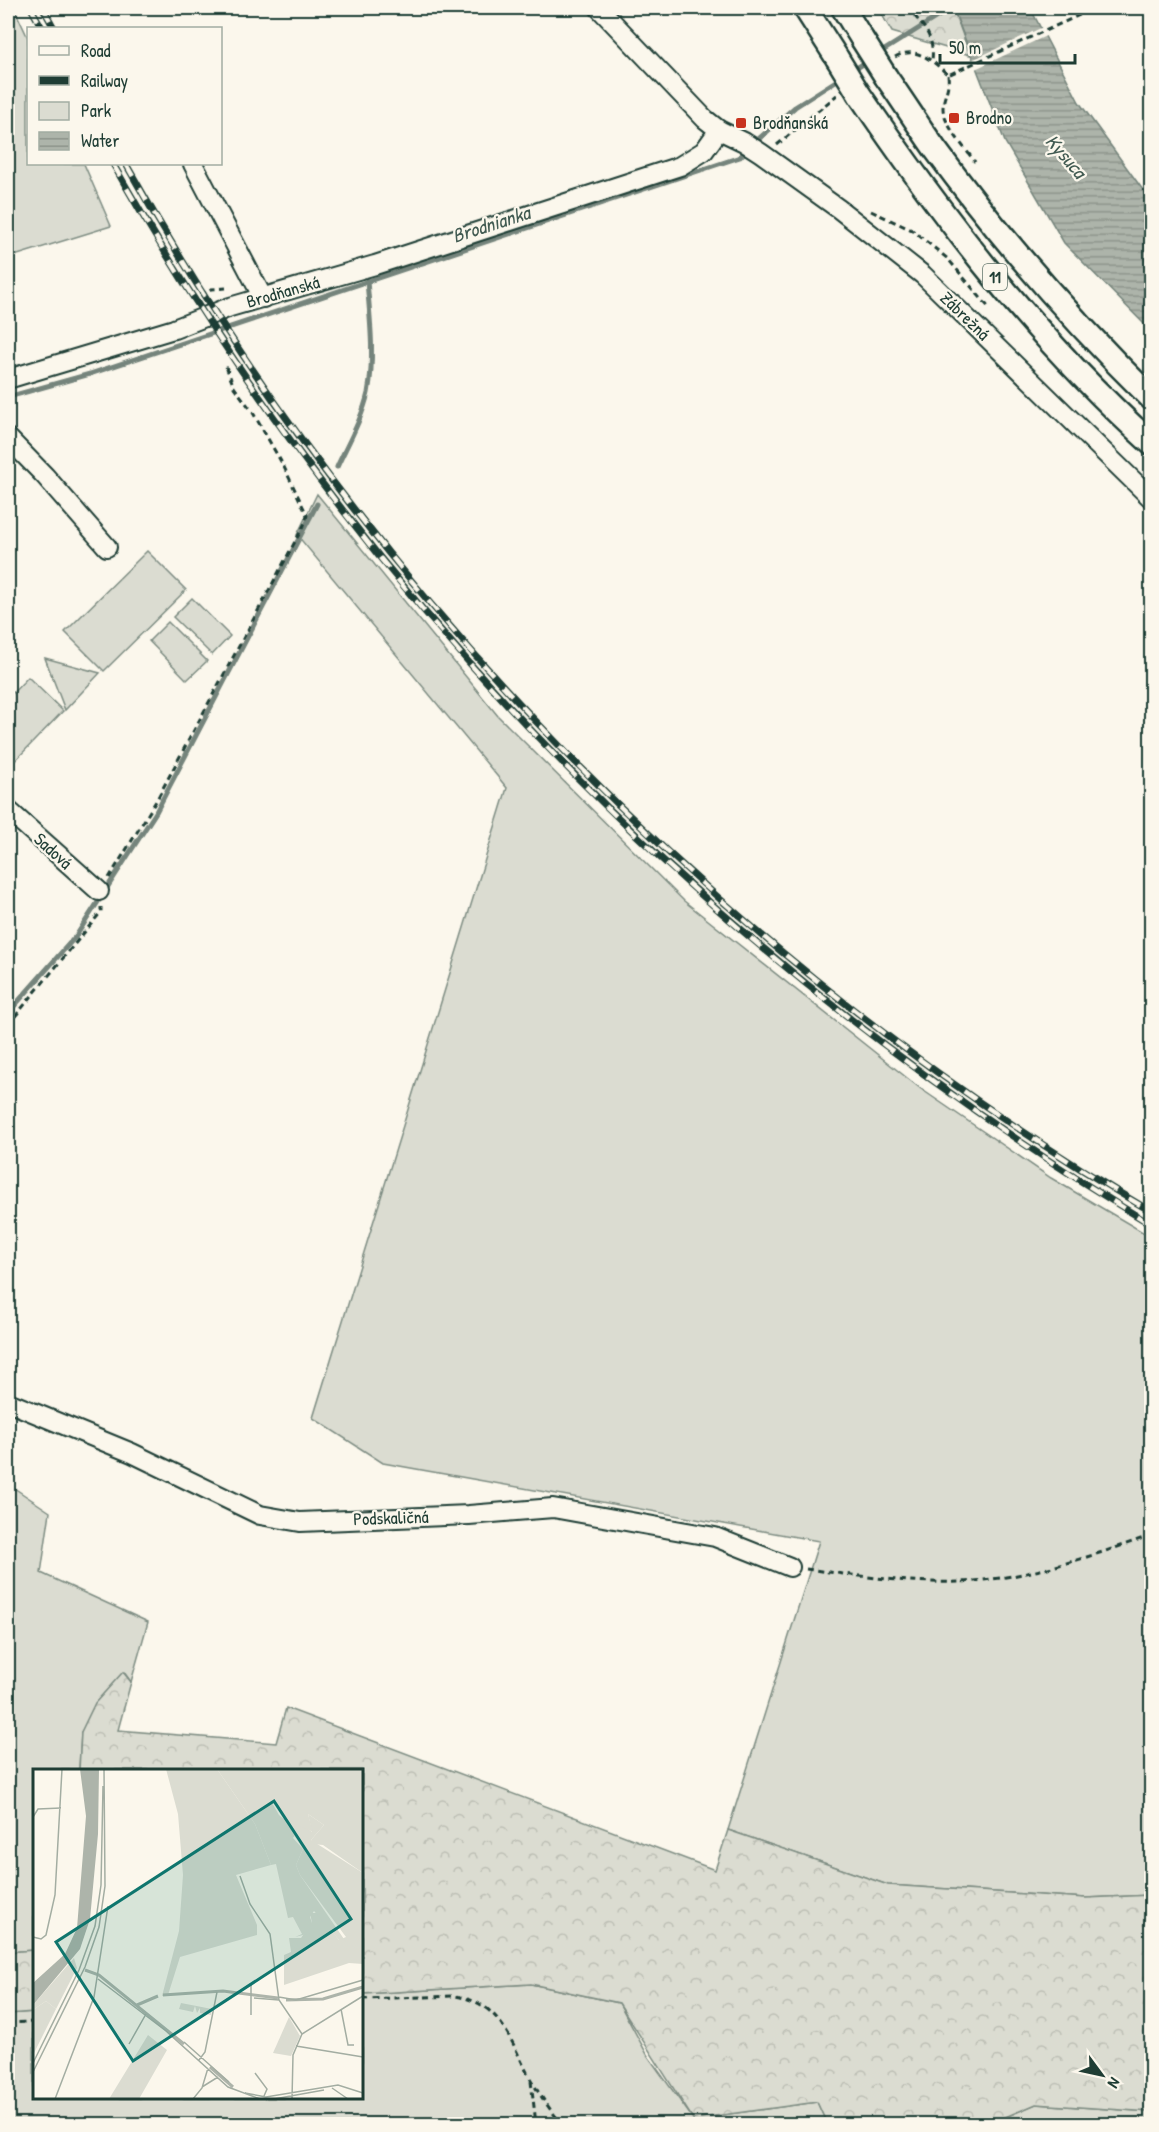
<svg xmlns="http://www.w3.org/2000/svg" width="1159" height="2132" font-family="'Patrick Hand',sans-serif">
  <defs>
    <pattern id="forest-crowns" width="20" height="18" patternUnits="userSpaceOnUse" patternTransform="scale(1.5)"><rect width="20" height="18" fill="#dbdcd1"/><path d="M2 6a3 3 0 1 1 6 0M12 15a3 3 0 1 1 6 0" fill="none" stroke="#bcbeb4"/></pattern>
    <pattern id="water-rules" width="6" height="5" patternUnits="userSpaceOnUse" patternTransform="scale(1.5)"><rect width="6" height="5" fill="#adb4aa"/><path d="M0 2.5h6" fill="none" stroke="#8c948b"/></pattern>
  </defs>
  <rect width="100%" height="100%" fill="#fbf7ec"/>
  <filter id="ink" filterUnits="userSpaceOnUse"><feTurbulence type="fractalNoise" baseFrequency=".0167" numOctaves="2"/><feDisplacementMap in="SourceGraphic" scale="12" xChannelSelector="R" yChannelSelector="G"/><feConvolveMatrix kernelMatrix="1 2 1 2 8 2 1 2 1" color-interpolation-filters="sRGB"/></filter>
  <g filter="url(#ink)">
    <g fill="#dbdcd1" stroke="#7d8c82" stroke-width="1.5">
      <polygon points="8,8 14,8 28,38 28,164 84,164 111,226 8,258"/>
      <polygon points="317,494 498,716 684,901 921,1089 1051,1178 1151,1237 1151,1895 1086,1898 888,1885 728,1830 819,1541 383,1463 313,1418 507,788 297,535"/>
      <polygon points="147,551 186,590 104,671 65,632"/>
      <polygon points="192,598 230,636 212,655 173,617"/>
      <polygon points="168,622 207,661 187,680 149,641"/>
      <polygon points="45,658 100,673 65,710"/>
      <polygon points="28,677 63,711 8,768 8,698"/>
      <polygon points="8,1484 50,1512 41,1573 148,1622 131,1682 124,1672 81,1732 79,1770 34,1770 34,1950 8,1952"/>
      <polygon points="531,1984 619,2003 648,2056 693,2119 817,2102 827,2124 8,2124 8,2014 34,2012 34,2098 362,2098 362,1994"/>
      <polygon points="1036,2104 1151,2112 1151,2124 989,2124"/>
    </g>
    <g fill="url(#forest-crowns)" stroke="#7d8c82" stroke-width="1.5">
      <polygon points="878,8 953,8 970,55 892,32"/>
      <polygon points="123,1672 131,1682 118,1730 276,1743 286,1708 715,1870 728,1830 888,1885 1086,1898 1151,1895 1151,2112 1036,2104 989,2124 827,2124 817,2102 693,2119 619,2003 531,1984 362,1994 362,1770 79,1770 81,1732 95,1703"/>
      <polygon points="34,1950 34,2012 8,2014 8,1952"/>
    </g>
    <polygon fill="url(#water-rules)" stroke="#74847b" stroke-width="1.5" points="953,8 1033,8 1034,15 1079,102 1151,201 1151,331 1064,243 1005,142"/>
    <polygon fill="#fbf7ec" points="1043,27 1048,35 973,70 970,61"/>
    <g fill="none" stroke-linecap="round" stroke-linejoin="round">
      <g stroke="#74847b" stroke-width="5">
        <polyline points="878,54 945,12 947,8"/>
        <polyline points="850,72 868,61"/>
        <polyline points="754,143 795,107 842,77"/>
        <polyline points="8,397 90,374 740,157 747,149"/>
        <path d="M337,467C348,443 362,419 368,393C375,357 370,318 367,281"/>
        <polyline points="8,1013 76,936 156,812 317,504"/>
      </g>
      <defs>
        <g id="minor">
          <polyline points="599,8 705,119 719,130 744,142 761,153 839,209 923,275 1152,499"/>
          <polyline points="193,164 263,298"/>
          <polyline points="8,379 174,329 230,307 375,265 680,166 704,151 719,130"/>
          <polyline points="8,438 45,476 107,547"/>
          <polyline points="8,810 99,891"/>
          <polyline points="8,1402 132,1453 260,1515 300,1522 469,1515 553,1508 715,1537 790,1567"/>
        </g>
        <g id="major">
          <polyline points="805,8 837,58"/>
          <polyline points="843,8 862,39"/>
          <path d="M886,77C903,101 918,125 935,149C1000,238 1073,321 1152,399"/>
          <path d="M859,94C944,220 1038,341 1152,444"/>
        </g>
      </defs>
      <use href="#minor" stroke="#1f3d34" stroke-width="22"/>
      <use href="#major" stroke="#1f3d34" stroke-width="27"/>
      <g stroke="#1f3d34" stroke-width="3" stroke-dasharray="6 4.5" stroke-linecap="butt">
        <path d="M907,8C922,24 935,36 932,60"/>
        <polyline points="1151,8 1152,8"/>
        <polyline points="1152,17 1152,31"/>
        <path d="M895,57C916,45 933,61 948,75L1095,8"/>
        <path d="M948,75C950,89 943,96 943,108C943,124 966,149 975,162"/>
        <polyline points="777,145 837,95"/>
        <polyline points="871,211 912,230 948,259 990,309"/>
        <polyline points="192,301 211,289 227,288"/>
        <polyline points="109,878 156,801 305,523 307,515 283,465 252,411 234,387 225,364"/>
        <polyline points="8,1025 101,912 101,907"/>
        <path d="M806,1569C860,1576 930,1587 984,1580C1040,1574 1098,1554 1152,1535"/>
        <path d="M362,1999L455,1996C502,2003 510,2041 530,2078C539,2094 550,2110 562,2124"/>
        <polyline points="8,2023 34,2022"/>
        <polyline points="531,2081 536,2124"/>
      </g>
      <use href="#minor" stroke="#fbf7ec" stroke-width="18"/>
      <use href="#major" stroke="#fbf7ec" stroke-width="22"/>
      <defs>
        <g id="rail">
          <polyline points="31,8 42,28"/>
          <polyline points="43,8 54,28"/>
          <path d="M113,164C366,610 712,961 1152,1225"/>
          <path d="M126,164C365,594 727,963 1152,1212"/>
        </g>
      </defs>
      <use href="#rail" stroke="#1f3d34" stroke-width="7"/>
      <use href="#rail" stroke="#fbf7ec" stroke-width="4.5" stroke-dasharray="14" stroke-linecap="butt"/>
      <defs>
        <g id="major-bridge">
          <polyline points="862,39 886,77"/>
          <polyline points="837,58 859,94"/>
        </g>
      </defs>
      <use href="#major-bridge" stroke="#1f3d34" stroke-width="27" stroke-linecap="butt"/>
      <use href="#major-bridge" stroke="#fbf7ec" stroke-width="22"/>
    </g>
  </g>
  <g fill="#c8321e" stroke="#fbf7ec" stroke-width="2">
    <rect x="948" y="112" width="12" height="12" rx="3"/>
    <rect x="735" y="117" width="12" height="12" rx="3"/>
  </g>
  <g text-anchor="middle" stroke-width="4.5" stroke-linejoin="round" paint-order="stroke">
    <rect fill="#fbf7ec" stroke="#61756b" stroke-width="1.5" x="983" y="264" width="24" height="26" rx="4.5"/>
    <g font-size="16" font-weight="bold" fill="#1f3d34">
      <text x="995" y="283">11</text>
    </g>
    <g font-size="18" fill="#1f3d34" stroke="#fbf7ec" text-anchor="start">
      <text x="966" y="124">Brodno</text>
      <text x="753" y="129">Brodňanská</text>
    </g>
    <g font-size="18" fill="#1f3d34" stroke="#fbf7ec">
      <text transform="translate(283 292) rotate(-16)" y="6">Brodňanská</text>
      <text transform="translate(965 316) rotate(44)" y="6">Zábrežná</text>
      <text transform="translate(53 851) rotate(42)" y="6">Sadová</text>
      <text transform="translate(391 1518) rotate(-2)" y="6">Podskaličná</text>
    </g>
    <g font-size="20" font-style="italic" fill="#425b52" stroke="#fbf7ec">
      <text transform="translate(1066 156) rotate(49)" y="7">Kysuca</text>
      <text transform="translate(491 224) rotate(-18)" y="7">Brodnianka</text>
    </g>
  </g>
  <g transform="translate(33 1769)">
    <rect width="330" height="330" fill="#fbf7ec"/>
    <path d="M133,0H184L222,55L238,96L203,106L224,156V166L147,188L135,226L129,227L146,162L150,106L145,45ZM237,29L279,63L275,45L291,56L278,71L330,104V195L316,194L251,216V186L258,183L256,169H268L279,154L277,144H285L306,171L313,168L267,106L263,96L270,80ZM13,232L23,240L0,286V241ZM148,234L179,240L178,246L167,244V239L164,244L162,237L160,243L146,240ZM115,266L134,281L106,330H76Z" fill="#dbdcd1"/>
    <path d="M184,0H330V104L290,76L280,75L278,71L291,56L275,45L280,63L262,55L238,32L246,46L265,62L260,69L270,80L263,96L267,106L313,173L306,171L281,142L277,148L282,163L262,168L269,165L260,148L255,149L243,95L238,96L222,55ZM41,189L44,199L23,240L13,232L0,241V236Z" fill="#dbdcd1"/>
    <path d="M256,248L267,267L258,287L240,284Z" fill="#dbdcd1"/>
    <path d="M47,0H66L65,65L57,150L47,180L0,236V214L32,185L44,159L53,47Z" fill="#adb4aa"/>
    <path fill="none" stroke="#adb4aa" stroke-width="3" d="M52,201L66,206L151,275M130,226L190,222L245,229M253,231L290,230L330,218M104,236L125,227M177,298L200,318"/>
    <path fill="none" stroke="#a3ada2" stroke-width="1.5" d="M0,48L5,40L28,39M207,107L217,135L237,165L246,231L269,265M0,168L8,170L13,166L22,126L29,0M65,210L133,262L195,318L227,330M246,228L263,231L330,211M221,229L246,231M308,240L315,276H321M218,246V214M151,273L196,313M96,275L113,245M263,277L330,288M166,291L172,283L184,223M0,294L46,201L62,157L68,116L70,17M0,303L52,198L66,158L72,117L71,0M222,304L234,320L231,327M169,318L185,308M299,319L315,330M212,324L233,328L305,316L330,324M22,330L61,228L75,137M160,330L169,319L175,299M241,330L291,321M259,330L260,286L269,265L330,227"/>
    <path fill="#0f766e" fill-opacity="0.15" stroke="#0f766e" stroke-width="3" d="M241,32L318,150L100,292L23,173Z"/>
    <rect width="330" height="330" fill="none" stroke="#1f3d34" stroke-width="3"/>
  </g>
  <rect width="1159" height="2132" fill="none" stroke="#fbf7ec" stroke-width="30"/>
  <rect x="15" y="15" width="1129" height="2102" fill="none" stroke="#1f3d34" stroke-width="2" filter="url(#ink)"/>
  <rect x="27" y="27" width="195" height="138" fill="#fbf7ec" stroke="#a3ada2" stroke-width="1.5"/>
  <rect x="39" y="46" width="30" height="9" fill="#fbf7ec" stroke="#a3ada2" stroke-width="1.5"/>
  <text x="81" y="57" font-size="18" fill="#1f3d34">Road</text>
  <rect x="39" y="76" width="30" height="9" fill="#1f3d34" stroke="#a3ada2" stroke-width="1.5"/>
  <text x="81" y="87" font-size="18" fill="#1f3d34">Railway</text>
  <rect x="39" y="102" width="30" height="18" fill="#dbdcd1" stroke="#a3ada2" stroke-width="1.5"/>
  <text x="81" y="117" font-size="18" fill="#1f3d34">Park</text>
  <rect x="39" y="132" width="30" height="18" fill="url(#water-rules)" stroke="#a3ada2" stroke-width="1.5"/>
  <text x="81" y="147" font-size="18" fill="#1f3d34">Water</text>
  <g transform="translate(1102 2075) rotate(123)" stroke="#fbf7ec" stroke-width="4.5" paint-order="stroke">
  <path d="M0-4.5L10 22L0 15L-10 22Z" fill="#1f3d34"/>
  <text y="-9" font-size="16" font-weight="bold" text-anchor="middle" fill="#1f3d34">N</text>
  </g>
  <path d="M940 54v9h135v-9" fill="none" stroke="#1f3d34" stroke-width="3"/>
  <text x="949" y="54" font-size="18" fill="#1f3d34" stroke="#fbf7ec" stroke-width="4.5" paint-order="stroke">50 m</text>
</svg>
